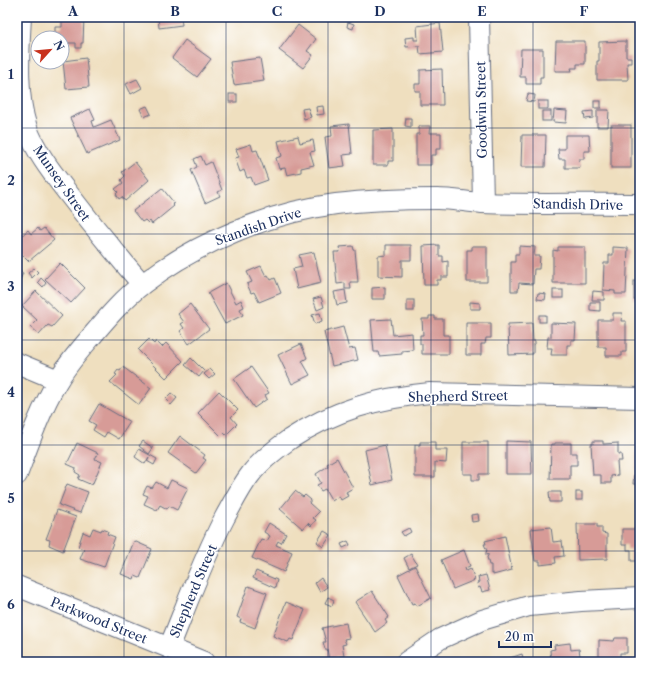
<svg xmlns="http://www.w3.org/2000/svg" width="657" height="679" font-family="'Libre Caslon Text',serif">
  <rect width="100%" height="100%" fill="#fff"/>
  <filter id="ink" filterUnits="userSpaceOnUse"><feTurbulence type="fractalNoise" baseFrequency=".025" numOctaves="2"/><feDisplacementMap in="SourceGraphic" scale="8" xChannelSelector="R" yChannelSelector="G"/><feConvolveMatrix kernelMatrix="1 2 1 2 8 2 1 2 1" color-interpolation-filters="sRGB"/></filter>
  <filter id="wash" filterUnits="userSpaceOnUse"><feTurbulence type="fractalNoise" baseFrequency=".012" numOctaves="4" result="noise"/><feDisplacementMap in="SourceGraphic" scale="16" xChannelSelector="R" yChannelSelector="G"/><feGaussianBlur stdDeviation="0.9" result="paint"/><feColorMatrix in="noise" values="0 0 0 0 0 0 0 0 0 0 0 0 0 0 0 0 0 1.4 0 .05"/><feComposite in="paint" operator="in"/></filter>
  <g filter="url(#wash)">
    <rect width="100%" height="100%" fill="#efdfbf"/>
    <g id="blocks">
      <g fill="#d79b97">
        <polygon points="62,17 84,17 83,43 81,43 81,48 76,48 76,43 62,43 62,38 55,38 55,27 62,27"/>
        <polygon points="158,17 181,17 182,25 159,28"/>
        <polygon points="348,22 354,24 353,29 347,27"/>
        <polygon points="440,23 443,52 420,54 419,46 406,47 405,38 414,37 414,40 418,40 417,26"/>
        <polygon points="298,25 316,39 307,51 313,55 303,68 279,50"/>
        <polygon points="185,40 211,59 197,77 172,58"/>
        <polygon points="556,41 585,41 585,64 577,64 577,68 571,68 572,71 555,71"/>
        <polygon points="626,41 626,57 631,57 631,63 627,63 628,80 597,80 597,61 599,61 599,42"/>
        <polygon points="521,49 543,49 543,77 540,77 540,84 526,84 526,77 520,77"/>
        <polygon points="86,58 89,87 66,89 63,61"/>
        <polygon points="260,58 264,81 234,85 230,62"/>
        <polygon points="442,69 443,105 420,105 420,91 415,91 415,84 420,84 420,70"/>
        <polygon points="137,79 142,88 131,94 126,84"/>
        <rect x="229" y="94" width="8" height="8"/>
        <polygon points="528,94 535,95 534,102 526,101"/>
        <rect x="538" y="101" width="10" height="8"/>
        <rect x="594" y="101" width="7" height="7"/>
        <polygon points="147,106 151,114 144,117 140,109"/>
        <polygon points="323,106 324,114 317,115 316,107"/>
        <polygon points="308,108 311,117 304,119 302,109"/>
        <polygon points="90,109 95,120 92,121 94,127 111,120 120,140 87,154 70,118"/>
        <polygon points="554,110 567,111 566,123 553,122"/>
        <polygon points="597,110 609,110 608,127 597,127"/>
        <rect x="542" y="111" width="9" height="10"/>
        <polygon points="593,111 593,118 585,119 584,112"/>
        <polygon points="406,118 411,118 411,127 405,126"/>
        <polygon points="349,124 352,154 343,155 345,166 329,168 325,137 332,136 331,126"/>
        <rect x="611" y="125" width="20" height="43"/>
        <polygon points="419,126 430,126 429,133 441,133 441,149 436,149 436,155 431,155 431,165 416,165 416,134 419,134"/>
        <polygon points="393,129 393,161 388,161 388,165 373,165 373,130"/>
        <polygon points="522,135 546,135 545,167 521,167"/>
        <polygon points="565,135 589,135 590,151 584,151 584,159 579,159 580,168 565,168 565,159 559,159 558,149 565,149"/>
        <polygon points="298,136 300,143 313,140 315,151 310,152 314,165 301,168 301,172 287,175 285,168 279,169 276,158 282,156 278,141"/>
        <polygon points="251,144 253,151 257,150 268,180 254,185 251,177 247,178 244,170 240,172 235,158 239,157 236,149"/>
        <polygon points="201,156 205,165 211,162 222,190 218,192 220,196 205,203 191,170 197,167 194,159"/>
        <polygon points="135,162 149,180 125,201 122,197 119,199 116,194 118,192 115,189 123,183 121,180 125,176 122,172"/>
        <polygon points="162,188 174,203 172,204 174,206 152,224 150,221 148,223 145,220 142,222 133,211"/>
        <polygon points="38,228 40,231 44,228 54,240 29,261 23,255 19,258 17,256 17,252 20,249 17,246 17,240 28,230 31,234"/>
        <polygon points="386,245 411,245 411,260 402,260 402,277 378,276 378,256 386,255"/>
        <polygon points="439,245 439,256 443,256 443,262 448,261 448,277 441,277 441,280 437,280 437,285 424,285 423,246"/>
        <polygon points="353,246 354,250 355,250 358,282 350,282 351,289 345,289 345,283 337,284 334,252 340,252 339,247"/>
        <polygon points="472,246 487,246 487,282 467,282 467,250 472,250"/>
        <polygon points="519,246 535,247 534,256 540,256 539,269 534,269 533,284 519,283 518,291 511,291 511,262 515,262 515,254 519,254"/>
        <polygon points="558,247 585,247 585,283 553,283 553,250 558,251"/>
        <polygon points="613,247 628,248 626,294 615,294 615,291 603,290 604,263 609,263 609,255 613,255"/>
        <polygon points="314,252 321,283 297,289 293,269 302,267 299,255"/>
        <polygon points="60,263 85,288 71,303 45,279"/>
        <polygon points="261,266 266,276 268,275 271,280 275,278 281,293 259,302 254,292 251,293 247,284 252,282 247,272"/>
        <polygon points="34,268 38,272 32,278 28,273"/>
        <polygon points="18,270 23,273 20,280 17,279"/>
        <polygon points="41,278 46,283 43,287 38,282"/>
        <rect x="634" y="281" width="6" height="19"/>
        <polygon points="226,283 236,303 241,300 244,307 240,309 243,315 225,324 208,293"/>
        <polygon points="385,287 385,299 372,299 372,288"/>
        <polygon points="345,290 347,303 337,305 334,292"/>
        <rect x="553" y="290" width="10" height="8"/>
        <polygon points="36,291 62,316 52,327 48,325 39,335 30,327 37,320 22,306"/>
        <polygon points="593,291 604,292 604,300 592,300"/>
        <polygon points="538,293 546,294 545,300 537,299"/>
        <polygon points="321,297 324,307 317,310 313,299"/>
        <rect x="407" y="300" width="7" height="11"/>
        <polygon points="470,302 480,303 480,309 470,309"/>
        <polygon points="590,302 600,302 600,311 590,310"/>
        <polygon points="190,304 209,329 189,344 180,331 184,328 181,324 184,322 178,314"/>
        <polygon points="320,313 322,321 315,324 312,315"/>
        <polygon points="613,313 622,313 621,321 626,321 626,352 622,352 622,356 606,356 606,347 598,347 598,320 613,320"/>
        <rect x="539" y="315" width="7" height="7"/>
        <polygon points="429,316 435,316 435,319 443,319 443,335 449,335 449,354 422,354 422,344 420,344 420,335 423,335 422,319 429,319"/>
        <polygon points="391,319 393,335 412,333 413,350 402,351 402,354 379,356 378,352 374,352 371,320"/>
        <polygon points="466,323 491,323 491,338 486,338 485,344 481,344 481,355 466,355"/>
        <polygon points="532,323 533,341 535,341 535,344 533,344 533,354 509,355 508,324"/>
        <polygon points="551,323 576,324 575,340 571,340 571,345 567,345 567,355 551,355 552,348 547,348 548,337 551,337"/>
        <polygon points="343,327 349,349 355,348 358,360 332,366 324,332"/>
        <polygon points="149,339 154,344 156,341 162,347 166,343 183,361 166,378 138,350"/>
        <polygon points="301,344 307,358 302,361 310,375 292,384 278,355"/>
        <polygon points="191,358 204,371 199,377 185,365"/>
        <polygon points="123,367 151,388 139,405 110,382 117,375 115,374 118,370 120,371"/>
        <polygon points="251,367 269,393 265,395 267,399 254,408 234,379"/>
        <polygon points="210,369 215,374 209,379 204,374"/>
        <polygon points="219,391 238,410 231,417 237,424 226,435 223,432 220,435 198,413"/>
        <polygon points="171,393 177,398 171,405 165,399"/>
        <polygon points="99,404 130,422 119,439 107,432 104,437 93,430 96,425 89,421"/>
        <polygon points="180,436 205,455 203,458 206,460 196,473 168,453"/>
        <polygon points="143,441 153,448 149,454 139,446"/>
        <polygon points="506,441 531,442 532,474 506,474"/>
        <polygon points="593,441 603,441 603,444 618,443 618,454 621,454 622,461 617,461 618,475 611,476 611,483 601,483 601,475 593,475 591,444 593,444"/>
        <polygon points="420,442 435,442 435,450 447,450 446,463 435,462 435,477 415,477 415,445 420,445"/>
        <polygon points="463,442 488,442 488,474 479,474 479,480 472,480 472,474 463,474"/>
        <polygon points="77,443 98,453 95,459 102,462 92,485 78,479 80,475 75,472 76,468 67,464"/>
        <polygon points="555,443 571,443 571,453 577,453 577,465 570,465 570,479 550,479 551,444 555,444"/>
        <polygon points="637,444 640,444 640,484 633,484 634,475 636,475"/>
        <polygon points="385,445 392,480 372,485 365,450"/>
        <polygon points="139,449 157,459 154,465 147,461 149,457 145,464 135,457"/>
        <polygon points="337,458 353,488 346,492 348,496 341,500 339,496 332,501 325,489 321,491 317,485 321,483 316,474 328,466 327,464"/>
        <polygon points="171,480 188,488 177,510 169,506 167,509 160,505 157,510 144,504 148,496 143,494 147,486 152,488 156,482 167,488"/>
        <polygon points="67,484 88,492 80,513 59,505"/>
        <polygon points="295,491 303,497 305,495 311,500 309,503 319,512 313,518 316,520 311,526 308,523 303,529 280,509"/>
        <polygon points="549,492 561,492 561,502 550,502"/>
        <rect x="576" y="492" width="6" height="8"/>
        <polygon points="57,510 76,517 63,551 49,545 50,540 46,539"/>
        <polygon points="478,514 479,521 472,522 471,515"/>
        <polygon points="269,523 286,534 281,543 278,541 276,545 292,552 284,572 252,558 261,539 267,541 270,536 264,532"/>
        <polygon points="577,524 597,524 597,527 602,527 602,533 607,534 607,559 578,560"/>
        <polygon points="551,527 553,542 562,541 564,556 555,557 556,563 540,565 540,561 535,561 531,529"/>
        <polygon points="93,528 101,531 102,529 108,531 107,534 115,537 104,567 80,559 84,549 78,547 83,532 90,535"/>
        <polygon points="409,528 411,532 404,536 401,532"/>
        <polygon points="622,529 640,529 640,561 631,561 631,550 627,550 627,545 622,545"/>
        <polygon points="324,531 331,535 323,547 317,542"/>
        <polygon points="505,536 512,570 493,575 493,573 491,574 491,565 489,565 487,557 488,556 488,554 486,555 486,552 487,551 484,544 486,544 485,541"/>
        <polygon points="134,541 152,549 140,578 135,576 134,579 121,574"/>
        <polygon points="348,541 350,545 343,548 341,544"/>
        <polygon points="464,550 470,566 465,568 466,571 471,569 475,580 453,589 441,560"/>
        <polygon points="411,554 417,564 409,568 404,558"/>
        <polygon points="415,566 431,598 417,606 415,603 412,604 398,575"/>
        <polygon points="256,571 277,580 275,588 253,578"/>
        <polygon points="486,575 490,590 482,592 480,587 478,588 477,583 479,582 478,577"/>
        <polygon points="321,578 327,587 320,592 315,583"/>
        <polygon points="248,586 267,593 255,628 240,622 241,619 237,617"/>
        <polygon points="372,591 389,617 385,620 387,623 375,632 355,602"/>
        <polygon points="328,597 334,600 332,606 325,603"/>
        <polygon points="286,602 305,610 293,640 290,639 288,642 273,636"/>
        <polygon points="346,623 349,638 344,639 346,644 342,645 344,656 329,659 327,649 325,649 323,642 326,642 322,628"/>
        <polygon points="615,638 627,638 627,653 620,653 620,662 599,662 599,640 614,641"/>
        <polygon points="570,643 571,650 579,649 581,662 551,662 550,650 555,649 554,645"/>
        <polygon points="522,654 524,662 498,662"/>
      </g>
    </g>
  </g>
  <g filter="url(#ink)">
    <use href="#blocks" fill-opacity="0" stroke="#656d80" stroke-width="1"/>
    <g fill="none" stroke-linecap="round" stroke-linejoin="round">
      <defs>
        <g id="street">
          <path d="M21,17C19,52 16,95 27,128C35,150 50,170 64,188C89,221 115,253 142,284"/>
          <polyline points="479,17 483,203"/>
          <polyline points="17,363 58,380"/>
          <path d="M17,475C29,443 40,411 57,382C66,366 79,351 91,337C107,318 124,298 144,283C196,243 271,212 336,204C369,200 404,199 437,199C452,199 467,202 482,203C535,205 588,203 640,204"/>
          <polyline points="17,586 204,662"/>
          <path d="M169,648C187,604 203,559 225,517C233,503 240,488 250,475C260,461 276,449 290,439C334,410 378,398 430,393L640,398"/>
          <polyline points="406,662 440,639 482,620 529,606 581,601 640,598"/>
        </g>
      </defs>
      <use href="#street" stroke="#656d80" stroke-width="22"/>
      <use href="#street" stroke="#fff" stroke-width="20"/>
    </g>
  </g>
  <path fill="none" stroke="#1b2f5e" stroke-width="1" stroke-opacity="0.55" d="M124,17V662M226,17V662M328,17V662M431,17V662M533,17V662M17,128H640M17,234H640M17,340H640M17,445H640M17,551H640"/>
  <g text-anchor="middle" stroke-width="3" stroke-linejoin="round" paint-order="stroke">
    <g font-size="13" fill="#1b2f5e" stroke="#fff">
      <text transform="translate(481 110) rotate(-91)" y="5">Goodwin Street</text>
      <text transform="translate(62 183) rotate(55)" y="5">Munsey Street</text>
      <text transform="translate(578 204) rotate(1)" y="5">Standish Drive</text>
      <text transform="translate(258 226) rotate(-19)" y="5">Standish Drive</text>
      <text transform="translate(458 396) rotate(-1)" y="5">Shepherd Street</text>
      <text transform="translate(193 591) rotate(-67)" y="5">Shepherd Street</text>
      <text transform="translate(99 620) rotate(22)" y="5">Parkwood Street</text>
    </g>
  </g>
  <rect width="657" height="679" fill="none" stroke="#fff" stroke-width="44"/>
  <g transform="translate(50 50) rotate(63)"><circle r="19" fill="#ffffff" stroke="#a4acbf"/>
  <path d="M0-3L7 15L0 10L-7 15Z" fill="#c8321e"/>
  <text y="-6" font-size="11" font-weight="bold" text-anchor="middle" fill="#1b2f5e">N</text>
  </g>
  <path d="M499 641v6h52v-6" fill="none" stroke="#1b2f5e" stroke-width="2"/>
  <text x="505" y="641" font-size="12" fill="#1b2f5e" stroke="#ffffff" stroke-width="3" paint-order="stroke">20 m</text>
  <rect x="22" y="22" width="613" height="635" fill="none" stroke="#1b2f5e" stroke-width="1.5"/>
  <g font-size="13" text-anchor="middle" font-weight="bold" fill="#1b2f5e">
    <text x="73" y="16">A</text>
    <text x="175" y="16">B</text>
    <text x="277" y="16">C</text>
    <text x="380" y="16">D</text>
    <text x="482" y="16">E</text>
    <text x="584" y="16">F</text>
    <text x="11" y="79">1</text>
    <text x="11" y="185">2</text>
    <text x="11" y="291">3</text>
    <text x="11" y="397">4</text>
    <text x="11" y="503">5</text>
    <text x="11" y="609">6</text>
  </g>
</svg>
